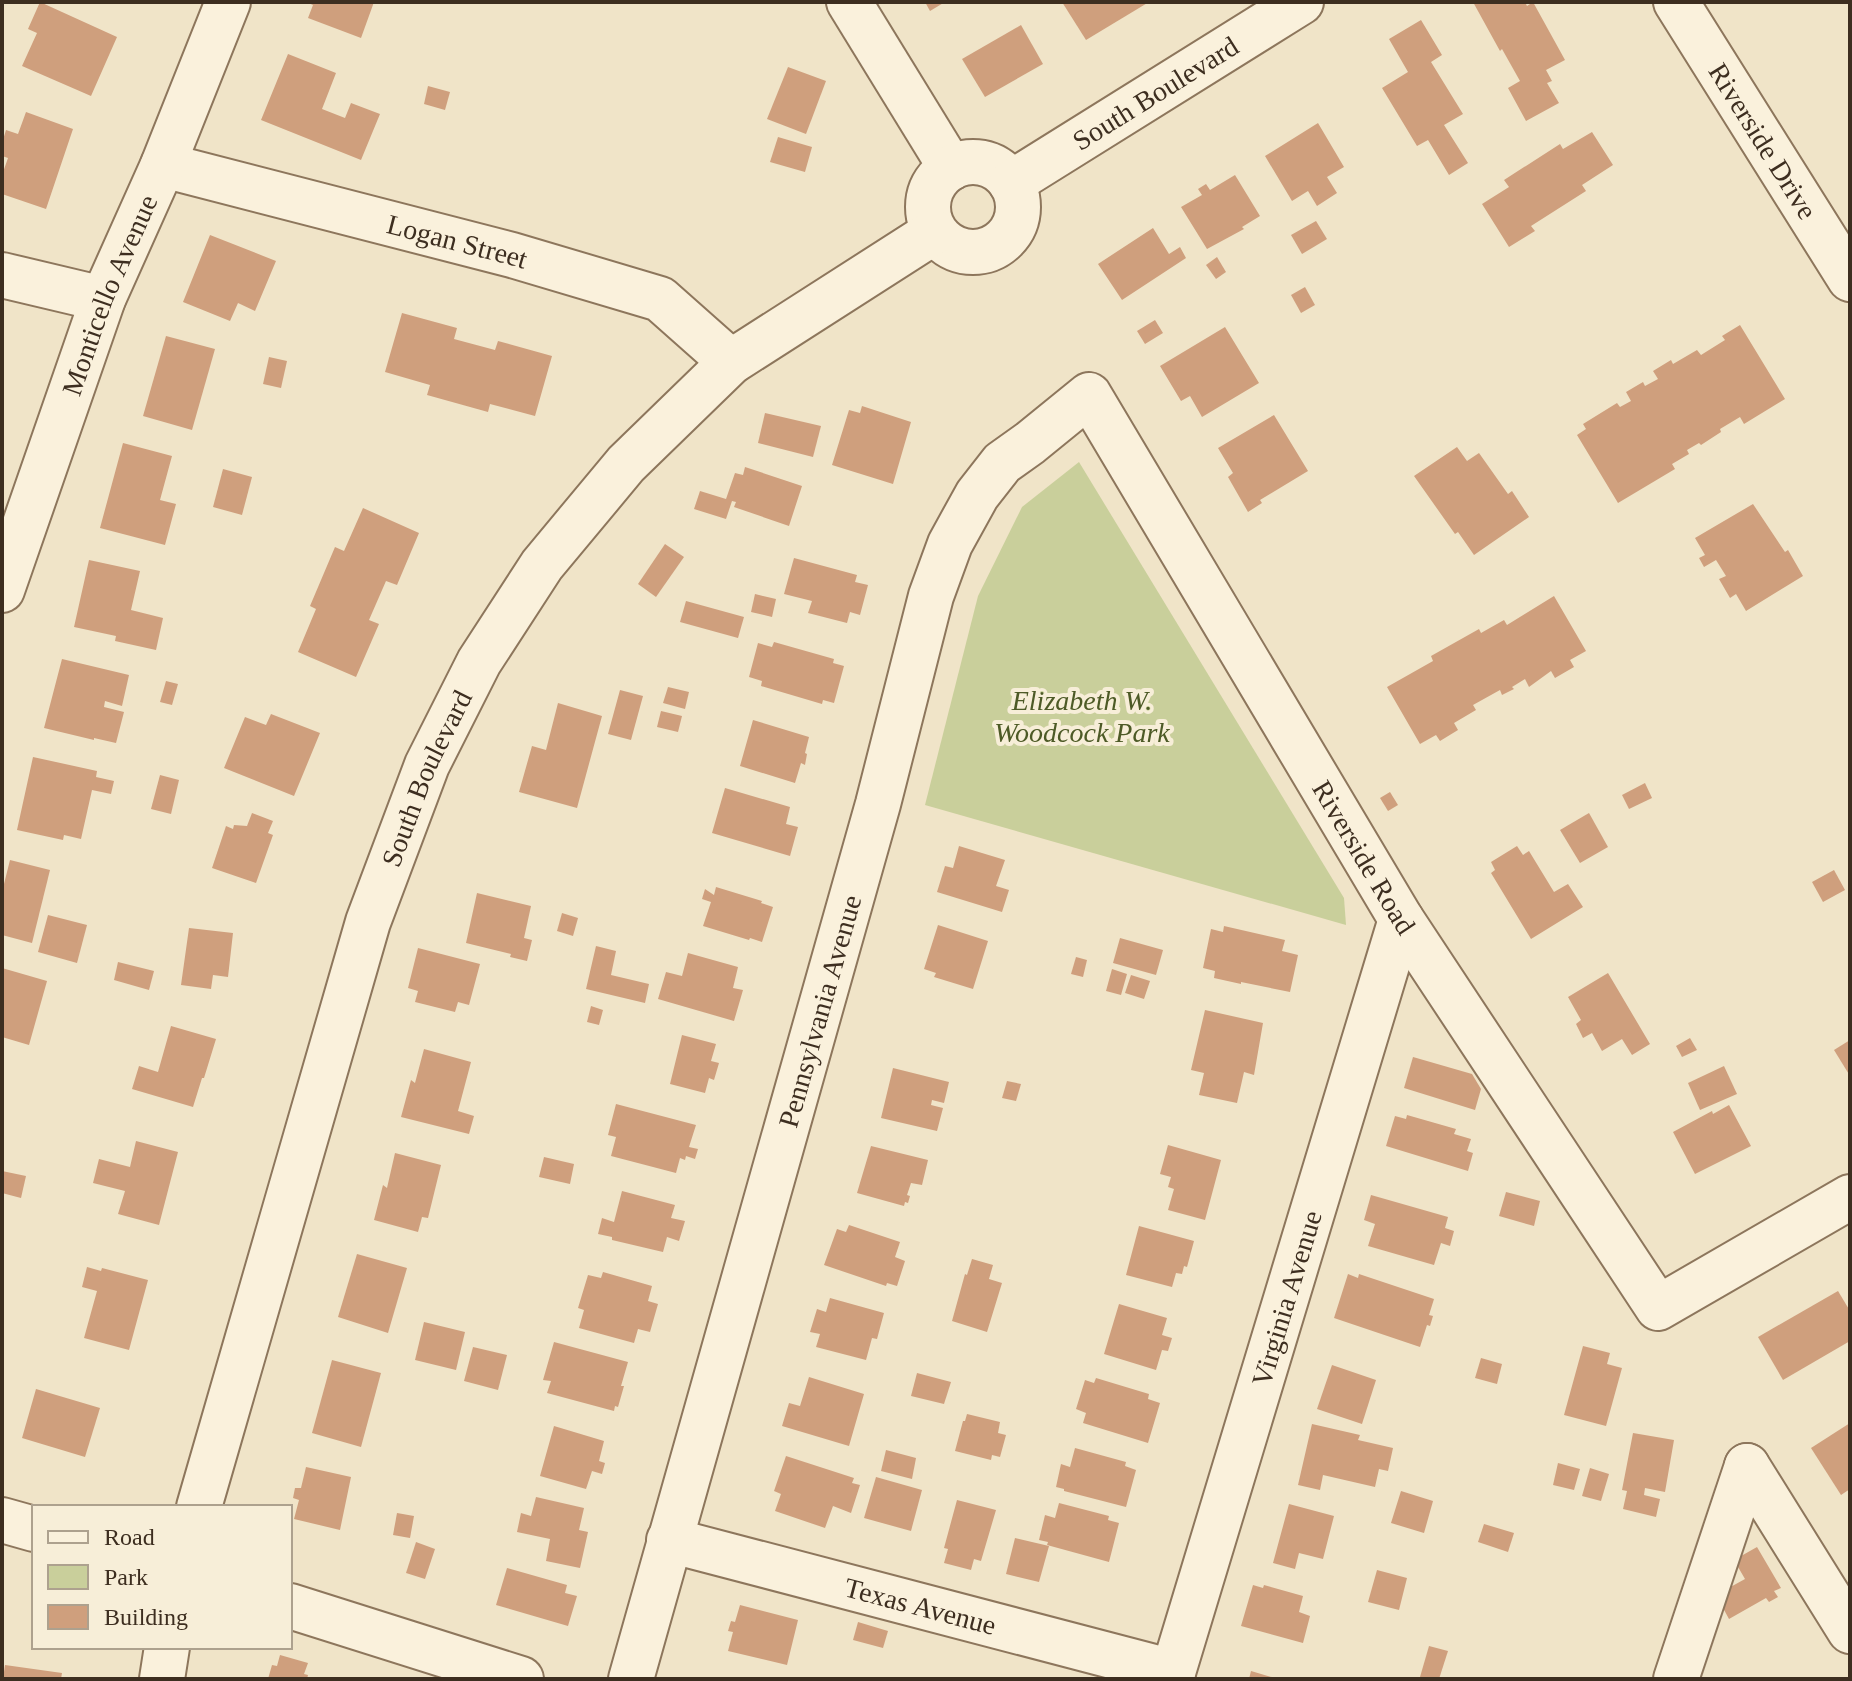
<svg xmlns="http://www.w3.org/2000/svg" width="1852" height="1681" font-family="'Times New Roman',serif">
  <rect width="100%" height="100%" fill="#f0e4c8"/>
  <polygon fill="#c9cf9b" points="1079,462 1344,898 1346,925 925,805 978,596 1022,507"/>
  <g fill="#cf9f7d">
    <polygon points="40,2 117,37 91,96 22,66 37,33 28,29"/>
    <polygon points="306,2 374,2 361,38 308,18 313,5"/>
    <polygon points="925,2 945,2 930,11"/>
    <polygon points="1062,2 1149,2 1086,40"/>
    <polygon points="1473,2 1525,2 1527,6 1533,2 1565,60 1546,70 1552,81 1547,83 1559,103 1526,121 1508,88 1520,81 1502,49 1500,51"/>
    <polygon points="1421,20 1442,55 1431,62 1463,114 1444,125 1468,163 1449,175 1428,140 1417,146 1382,88 1408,72 1389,39"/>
    <polygon points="1021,25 1043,64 985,97 962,59"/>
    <polygon points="288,54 336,73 322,109 345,118 351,103 380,114 361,160 261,120"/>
    <polygon points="788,67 826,81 806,134 767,119"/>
    <polygon points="428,86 450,92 445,110 424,104"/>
    <polygon points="26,112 73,129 46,209 2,194 2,175 8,158 2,156 2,143 6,130 18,134"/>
    <polygon points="1318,123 1344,167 1327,177 1337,193 1317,206 1308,191 1292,201 1265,156"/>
    <polygon points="1592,132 1613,165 1582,185 1586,191 1531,226 1535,231 1509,247 1482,204 1509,187 1504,180 1560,144 1563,149"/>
    <polygon points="778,137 812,147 805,172 770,162"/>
    <polygon points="1235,175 1260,216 1242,227 1244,229 1207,249 1181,207 1202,195 1198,189 1206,184 1210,190"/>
    <polygon points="1316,221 1327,239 1302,254 1291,235"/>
    <polygon points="1153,228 1169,254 1180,247 1186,258 1122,300 1098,264"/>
    <polygon points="210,235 276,261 255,311 238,303 230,321 183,302"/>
    <polygon points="1217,257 1226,272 1216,279 1206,265"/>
    <polygon points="1305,287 1315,305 1301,313 1291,295"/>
    <polygon points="402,313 457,328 454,339 495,350 498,341 552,356 535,416 490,404 488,412 427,395 430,385 385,372"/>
    <polygon points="1155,320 1163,333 1145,344 1137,331"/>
    <polygon points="1740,325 1785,399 1744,424 1740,417 1720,429 1721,432 1701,445 1699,443 1687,450 1689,454 1672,464 1675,469 1618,503 1577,435 1586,429 1583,424 1617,403 1620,407 1631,401 1626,392 1643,382 1645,386 1658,379 1653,371 1671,360 1673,364 1697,350 1701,355 1725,340 1722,336"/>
    <polygon points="1225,327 1259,383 1202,417 1190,396 1181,401 1160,366"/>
    <polygon points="166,336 215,349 192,430 143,416"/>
    <polygon points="269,357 287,361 281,388 263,384"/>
    <polygon points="862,406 911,422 893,484 832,465 849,410 860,413"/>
    <polygon points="765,413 821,426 813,457 758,443"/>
    <polygon points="1274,415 1308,471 1260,500 1262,503 1248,512 1228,477 1233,473 1218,448"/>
    <polygon points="123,443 172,456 160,500 176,504 165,545 100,528"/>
    <polygon points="1457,447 1467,461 1479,453 1508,494 1512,491 1529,517 1474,555 1458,532 1455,534 1414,476"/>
    <polygon points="745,467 802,486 789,526 734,507 736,502 732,501 726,519 694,509 700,491 726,499 735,473 743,475"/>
    <polygon points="223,469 252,477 242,515 213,507"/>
    <polygon points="1753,504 1785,552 1788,550 1803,576 1746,611 1736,594 1730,598 1719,579 1726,576 1716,560 1704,567 1699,558 1705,555 1695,538"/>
    <polygon points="363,508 419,533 397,585 386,581 369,620 379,624 356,677 298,652 316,609 310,606 335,547 344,551"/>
    <polygon points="665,544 684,557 656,597 638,584"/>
    <polygon points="794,558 857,575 855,582 868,585 860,615 850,612 847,623 808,613 812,601 784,594"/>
    <polygon points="89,560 140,571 131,610 163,618 156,650 115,641 116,636 74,627"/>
    <polygon points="755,594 776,599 772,617 751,612"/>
    <polygon points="1554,596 1586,651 1570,660 1574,667 1555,678 1551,671 1529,687 1525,679 1512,687 1514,689 1502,695 1500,690 1473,705 1476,710 1454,723 1458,730 1440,741 1436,735 1420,744 1387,687 1433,661 1431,656 1479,629 1481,633 1504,620 1507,625"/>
    <polygon points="686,601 744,617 738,638 680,622"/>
    <polygon points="774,642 834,659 833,663 844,666 834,703 823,700 822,704 761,686 762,681 749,677 758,643 772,647"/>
    <polygon points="62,659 129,675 122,706 105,701 104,707 124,712 116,743 94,738 94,740 44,728"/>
    <polygon points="166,681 178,684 172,705 160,702"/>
    <polygon points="668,687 689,692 685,709 663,703"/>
    <polygon points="620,690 643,696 631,740 608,734"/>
    <polygon points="558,703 602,716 577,808 519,792 532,746 546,750"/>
    <polygon points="661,711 682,716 678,732 657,727"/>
    <polygon points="271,714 320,733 294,796 224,768 245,717 266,725"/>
    <polygon points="753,720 809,737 805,753 807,754 805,765 801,763 795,783 740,766"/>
    <polygon points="33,757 97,771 96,777 114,781 111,794 92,790 81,839 64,835 63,840 17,830"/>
    <polygon points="160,775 179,780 171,814 151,809"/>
    <polygon points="1645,783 1652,798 1629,809 1622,795"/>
    <polygon points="725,788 790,807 786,824 798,827 790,856 712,833"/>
    <polygon points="1390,792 1398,805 1388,811 1380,798"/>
    <polygon points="252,813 273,821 268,833 273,835 256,883 212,868 226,826 233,829 234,825 247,826"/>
    <polygon points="1589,813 1608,847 1580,863 1560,830"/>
    <polygon points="959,846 1005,860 996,886 1009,890 1002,912 937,892 945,866 953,868"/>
    <polygon points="1517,846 1523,855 1529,851 1554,892 1568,884 1583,907 1531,939 1491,873 1495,870 1491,862"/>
    <polygon points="10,860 50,870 32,943 2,935 2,892"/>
    <polygon points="1834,870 1845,890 1823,902 1812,882"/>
    <polygon points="716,887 762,901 761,903 773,907 762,942 750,938 749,940 703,926 711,902 702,899 705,889 714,895"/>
    <polygon points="477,893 531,906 524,938 532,940 527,961 510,957 511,954 466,943"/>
    <polygon points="562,913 578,918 573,936 557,931"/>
    <polygon points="48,915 87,925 77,963 38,952"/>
    <polygon points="938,925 988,941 973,989 934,977 936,973 924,969"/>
    <polygon points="1224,926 1285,940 1282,951 1298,955 1290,992 1241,982 1241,984 1214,978 1215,971 1203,968 1211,929 1223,932"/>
    <polygon points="189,928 233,933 228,977 213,975 211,989 181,985"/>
    <polygon points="1120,938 1163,950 1156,975 1113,963"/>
    <polygon points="596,946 616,951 611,975 649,984 645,1003 586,989"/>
    <polygon points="418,948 480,964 469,1005 458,1002 455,1012 415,1002 418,991 408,988"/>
    <polygon points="688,953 738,967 733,988 743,990 734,1021 658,999 666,972 682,976"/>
    <polygon points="1076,957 1087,960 1083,977 1071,974"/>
    <polygon points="118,962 154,971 149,990 114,980"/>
    <polygon points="2,968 47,981 29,1045 2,1037"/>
    <polygon points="1112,969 1127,974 1121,995 1106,991"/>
    <polygon points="1608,973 1650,1044 1632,1055 1622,1039 1602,1051 1592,1033 1583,1038 1576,1024 1581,1020 1568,997"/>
    <polygon points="1131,975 1150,981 1144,999 1125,993"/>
    <polygon points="591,1006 603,1010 599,1025 587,1022"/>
    <polygon points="1205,1010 1263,1023 1254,1075 1244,1072 1237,1103 1199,1095 1204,1073 1191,1070"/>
    <polygon points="171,1026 216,1039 204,1078 202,1078 193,1107 132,1089 139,1066 158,1072"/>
    <polygon points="682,1035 716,1044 711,1061 719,1063 714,1080 709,1078 705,1093 670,1084"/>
    <polygon points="1690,1038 1697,1050 1682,1057 1676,1046"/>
    <polygon points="1850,1040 1850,1076 1834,1050"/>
    <polygon points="424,1049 471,1062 458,1111 474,1116 469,1134 401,1117 411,1080 415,1083"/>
    <polygon points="1413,1057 1472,1074 1481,1089 1475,1110 1404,1088"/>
    <polygon points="1724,1066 1737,1094 1700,1110 1688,1083"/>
    <polygon points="893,1068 949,1082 944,1103 932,1100 931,1105 943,1108 937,1131 881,1118"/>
    <polygon points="1007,1081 1021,1084 1016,1101 1002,1098"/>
    <polygon points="616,1104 696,1125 689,1147 698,1149 695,1159 686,1156 685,1160 680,1158 676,1173 611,1156 616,1137 608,1135"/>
    <polygon points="1729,1105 1751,1146 1695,1174 1673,1132 1712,1111 1713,1114"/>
    <polygon points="1407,1115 1456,1129 1454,1134 1471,1139 1467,1151 1473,1153 1468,1171 1386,1146 1395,1116 1406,1119"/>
    <polygon points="136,1141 178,1152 159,1225 118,1214 125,1191 93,1183 99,1159 130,1167"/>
    <polygon points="1168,1145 1221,1160 1205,1220 1168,1210 1174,1189 1168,1187 1171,1177 1160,1174"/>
    <polygon points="871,1146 928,1160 922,1185 911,1183 907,1195 910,1196 908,1203 905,1202 904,1206 857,1193"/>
    <polygon points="395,1153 441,1165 428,1218 422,1217 418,1232 374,1220 383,1185 387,1188"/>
    <polygon points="544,1157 574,1164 570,1184 539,1177"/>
    <polygon points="2,1171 26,1176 21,1198 2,1193"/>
    <polygon points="622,1191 675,1205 671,1218 685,1221 679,1241 667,1237 663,1252 612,1240 612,1237 598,1234 602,1218 614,1222"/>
    <polygon points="1506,1192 1540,1201 1534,1226 1499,1216"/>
    <polygon points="1371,1195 1448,1217 1445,1228 1454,1231 1450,1246 1441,1243 1434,1265 1368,1246 1375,1224 1364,1220"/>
    <polygon points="849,1225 900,1242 895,1257 905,1261 897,1286 887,1283 886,1286 824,1265 837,1229 846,1232"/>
    <polygon points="1139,1226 1194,1241 1187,1267 1184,1266 1182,1274 1176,1273 1172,1287 1126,1275"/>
    <polygon points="357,1254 407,1268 388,1333 338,1317"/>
    <polygon points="972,1259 993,1265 989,1279 1002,1283 987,1332 952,1321 965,1274 967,1275"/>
    <polygon points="87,1267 101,1271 102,1268 148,1280 129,1350 84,1338 97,1291 82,1287"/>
    <polygon points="603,1272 652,1286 648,1301 658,1304 650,1332 638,1329 634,1343 579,1328 584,1310 578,1308 588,1275 601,1278"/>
    <polygon points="1348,1274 1358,1278 1359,1274 1434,1299 1429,1315 1433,1316 1430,1326 1427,1325 1420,1347 1334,1318"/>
    <polygon points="1838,1291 1850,1311 1850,1341 1783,1380 1758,1337"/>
    <polygon points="830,1298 884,1313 877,1339 872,1338 866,1360 816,1347 820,1334 810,1332 817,1309 826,1312"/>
    <polygon points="1119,1304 1167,1318 1162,1335 1172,1338 1168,1351 1162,1350 1156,1370 1104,1354"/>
    <polygon points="424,1322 465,1332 456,1370 415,1360"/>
    <polygon points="554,1342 628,1362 621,1386 624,1386 618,1407 615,1406 614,1411 547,1393 551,1381 543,1380"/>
    <polygon points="1583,1346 1610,1353 1607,1364 1622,1368 1606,1426 1564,1415"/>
    <polygon points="473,1347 507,1355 498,1390 464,1381"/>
    <polygon points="1481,1358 1502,1364 1497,1384 1475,1378"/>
    <polygon points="332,1360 381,1373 361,1447 312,1433"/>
    <polygon points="1332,1365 1376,1380 1362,1424 1317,1409"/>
    <polygon points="917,1373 951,1382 944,1404 911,1396"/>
    <polygon points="809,1377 864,1394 849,1446 782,1426 789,1403 800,1406"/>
    <polygon points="1096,1378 1149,1394 1148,1399 1160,1403 1148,1443 1083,1423 1086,1413 1076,1409 1085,1380 1094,1383"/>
    <polygon points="36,1389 100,1408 85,1457 22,1438"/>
    <polygon points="967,1414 1000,1422 998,1433 1006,1435 1000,1457 992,1455 991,1460 955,1451 963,1421 965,1421"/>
    <polygon points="1850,1423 1850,1489 1841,1495 1811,1448"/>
    <polygon points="1312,1424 1360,1435 1358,1440 1393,1448 1388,1471 1379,1469 1375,1487 1323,1475 1320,1490 1298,1485"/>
    <polygon points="554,1426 604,1441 599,1461 605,1463 602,1474 592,1471 586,1489 540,1476"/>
    <polygon points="1633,1433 1674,1440 1665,1492 1645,1488 1644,1495 1660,1499 1656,1517 1623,1509 1627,1491 1622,1490"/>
    <polygon points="1075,1448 1126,1462 1125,1466 1136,1470 1126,1507 1064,1491 1064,1489 1056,1487 1061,1464 1070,1467"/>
    <polygon points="886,1450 916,1458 912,1479 881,1471"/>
    <polygon points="786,1456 854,1478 852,1483 860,1485 851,1513 833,1506 825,1528 775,1511 781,1494 774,1491"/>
    <polygon points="1558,1463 1580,1469 1574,1490 1553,1485"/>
    <polygon points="306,1467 351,1477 340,1530 294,1519 299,1500 293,1498 295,1488 301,1488"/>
    <polygon points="1590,1468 1609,1474 1601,1501 1582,1496"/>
    <polygon points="876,1477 922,1490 911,1531 864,1518"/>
    <polygon points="1401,1491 1433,1501 1424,1533 1391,1523"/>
    <polygon points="536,1497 584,1508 579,1530 588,1532 580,1568 546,1561 550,1539 517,1532 521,1513 531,1516"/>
    <polygon points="957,1500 996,1510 981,1561 974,1559 971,1570 944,1563 948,1549 944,1548"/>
    <polygon points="1059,1503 1109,1516 1108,1520 1119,1523 1109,1562 1047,1545 1048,1542 1039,1540 1045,1515 1055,1518"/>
    <polygon points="1289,1504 1334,1516 1323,1559 1299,1553 1295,1569 1273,1563"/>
    <polygon points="397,1513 414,1516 410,1538 393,1535"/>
    <polygon points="1484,1524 1514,1533 1508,1552 1478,1542"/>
    <polygon points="1015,1538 1049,1546 1039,1582 1006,1574"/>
    <polygon points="416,1542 435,1549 425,1579 406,1573"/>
    <polygon points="1757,1547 1781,1588 1774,1591 1778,1597 1769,1602 1766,1598 1729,1619 1716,1595 1745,1579 1734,1560"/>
    <polygon points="507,1568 567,1585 565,1593 577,1596 568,1626 496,1605"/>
    <polygon points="1377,1570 1407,1578 1399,1610 1368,1602"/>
    <polygon points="1253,1585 1263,1588 1264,1585 1303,1596 1299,1612 1310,1616 1303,1643 1241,1626"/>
    <polygon points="740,1605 798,1620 787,1665 728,1651 733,1632 728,1631 731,1621 735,1622"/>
    <polygon points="858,1622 888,1631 883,1648 853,1640"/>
    <polygon points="1429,1646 1448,1651 1439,1679 1420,1677"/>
    <polygon points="280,1655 308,1663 304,1674 308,1675 307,1679 268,1679 272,1665 277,1666"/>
    <polygon points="5,1665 62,1673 61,1679 3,1679"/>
    <polygon points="1251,1671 1275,1678 1275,1679 1249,1679"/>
  </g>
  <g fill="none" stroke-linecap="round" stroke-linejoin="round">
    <defs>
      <g id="minor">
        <polyline points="849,2 951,168"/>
        <path id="s1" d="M1676,2L1850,279"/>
        <circle cx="973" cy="207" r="45"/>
        <path id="s2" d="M163,165L512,255L660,299L731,362"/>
        <path id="s3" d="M1011,183L1301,2"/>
        <polyline points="2,275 103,299"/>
        <path id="s4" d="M2,590L103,299L163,165L228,2"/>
        <polyline points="1747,1466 1850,1631"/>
        <path id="s5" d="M199,1507L368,922L427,765L479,662L542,565L626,464L731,362L934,232"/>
        <polyline points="2,1520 34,1529"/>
        <path id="s6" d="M669,1540L1173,1672"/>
        <polyline points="290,1606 521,1679"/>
        <polyline points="162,1679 167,1647"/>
        <path id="s7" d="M631,1679L878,804L931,596L950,544L977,495L1002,463L1030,443L1089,395L1401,919L1658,1308L1850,1197"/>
        <path id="s8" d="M1171,1679L1401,919"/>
        <polyline points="1676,1679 1747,1466"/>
      </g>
    </defs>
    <use href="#minor" stroke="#8d765c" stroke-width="48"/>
    <use href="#minor" stroke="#faf1dc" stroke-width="44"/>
  </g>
  <g text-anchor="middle" stroke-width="8" stroke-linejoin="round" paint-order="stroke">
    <g font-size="28" fill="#3d2e20" stroke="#f7eed8">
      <text dy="10" stroke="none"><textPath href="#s3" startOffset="170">South Boulevard</textPath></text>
      <text dy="10" stroke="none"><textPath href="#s1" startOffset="164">Riverside Drive</textPath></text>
      <text dy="10" stroke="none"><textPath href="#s2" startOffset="304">Logan Street</textPath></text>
      <text dy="10" stroke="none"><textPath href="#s4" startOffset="314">Monticello Avenue</textPath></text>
      <text dy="10" stroke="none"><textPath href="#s5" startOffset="764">South Boulevard</textPath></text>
      <text dy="10" stroke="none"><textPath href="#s7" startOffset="1924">Riverside Road</textPath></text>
      <text dy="10" stroke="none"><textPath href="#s7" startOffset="694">Pennsylvania Avenue</textPath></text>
      <text dy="10" stroke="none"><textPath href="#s8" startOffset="398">Virginia Avenue</textPath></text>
      <text dy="10" stroke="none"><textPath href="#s6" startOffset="260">Texas Avenue</textPath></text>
    </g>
    <g font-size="28" font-style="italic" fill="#4d5a26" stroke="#f7eed8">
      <text x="1082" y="710">Elizabeth W.<tspan x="1082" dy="32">Woodcock Park</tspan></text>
    </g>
  </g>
  <rect width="1852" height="1681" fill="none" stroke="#3d2e20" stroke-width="8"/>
  <rect x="32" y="1505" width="260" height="144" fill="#f7eed8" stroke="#ada18e" stroke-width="2"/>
  <rect x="48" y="1531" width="40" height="12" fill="#faf1dc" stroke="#ada18e" stroke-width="2"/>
  <text x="104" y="1545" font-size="24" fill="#3d2e20">Road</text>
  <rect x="48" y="1565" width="40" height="24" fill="#c9cf9b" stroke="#ada18e" stroke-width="2"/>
  <text x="104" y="1585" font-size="24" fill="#3d2e20">Park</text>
  <rect x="48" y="1605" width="40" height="24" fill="#cf9f7d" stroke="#ada18e" stroke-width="2"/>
  <text x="104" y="1625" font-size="24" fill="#3d2e20">Building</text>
</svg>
